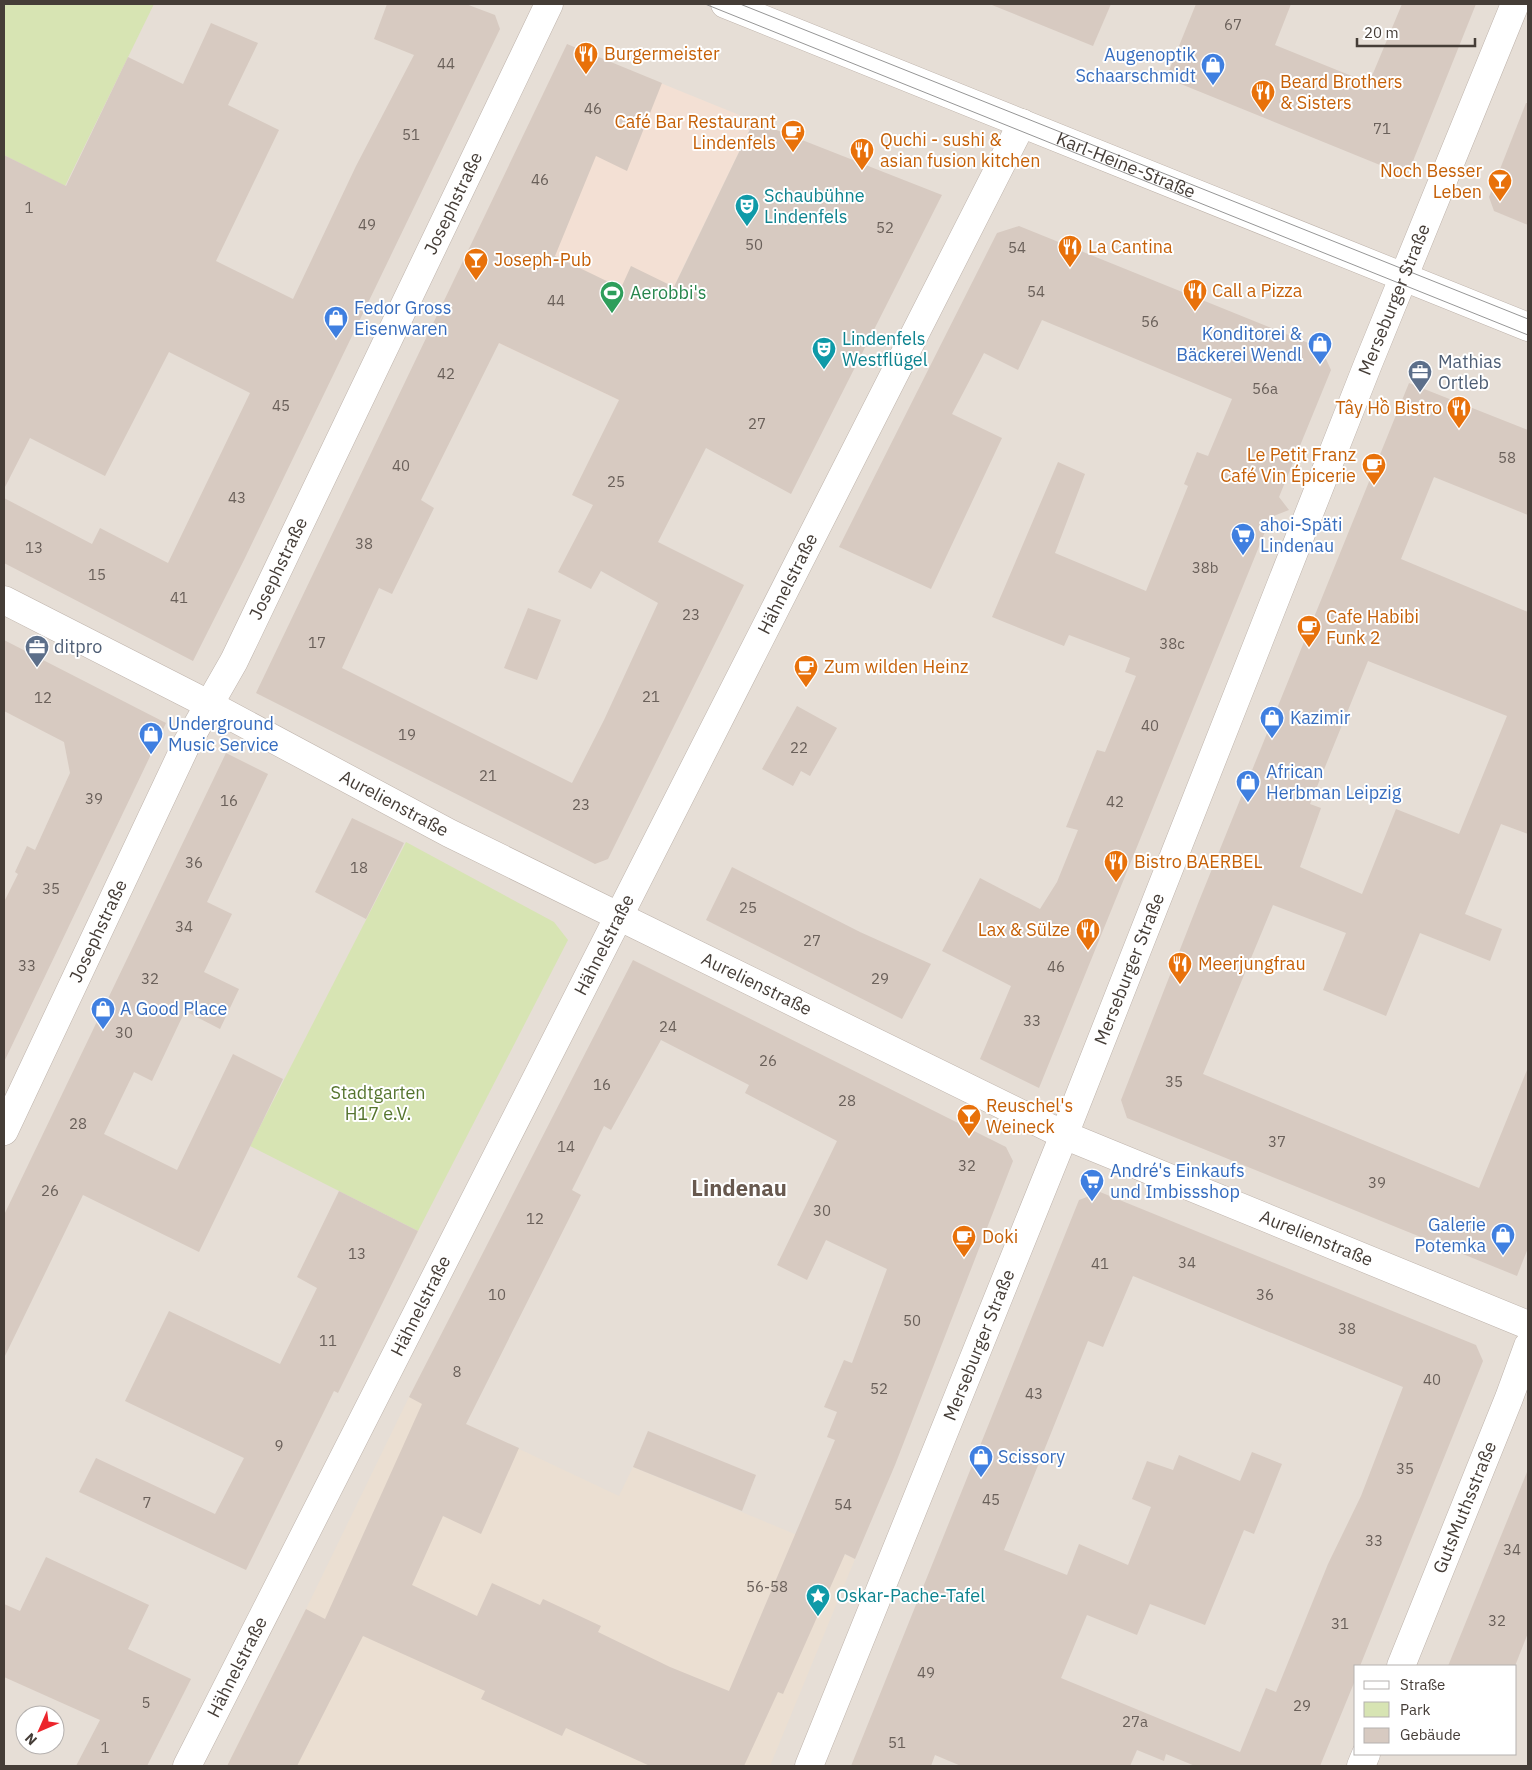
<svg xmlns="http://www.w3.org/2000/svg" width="1532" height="1770" font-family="'IBM Plex Sans',sans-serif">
  <rect width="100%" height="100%" fill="#f3ede8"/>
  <path fill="#e6ded6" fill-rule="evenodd" d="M4,4H1528V1766H4ZM1356,1666H1516V1754H1356ZM25,1715H55V1745H25Z"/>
  <polygon fill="#f3e0d4" points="567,45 754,121 619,400 438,314"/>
  <polygon fill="#ebdfd2" points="409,1397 619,1496 633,1467 855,1559 770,1766 227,1766 306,1609"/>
  <g fill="#d7e4b3">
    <polygon points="4,4 154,4 65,186 4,155"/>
    <polygon points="406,842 554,922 568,940 418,1231 250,1146"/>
  </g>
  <g fill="#d7cac1" fill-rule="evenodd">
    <polygon points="387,4 466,4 495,15 500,29 244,560 193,661 4,563 4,498 92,544 100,528 168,563 250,393 169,352 105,476 30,438 4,489 4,155 66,186 128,57 183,84 211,23 258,43 228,105 279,130 216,261 293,299 356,166 414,55 374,39"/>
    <polygon points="992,4 1111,4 1093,46 992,5"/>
    <polygon points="1196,4 1291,4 1275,45 1369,83 1402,4 1476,4 1407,176 1166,78"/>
    <path d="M567,44L662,83L627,171L596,156L555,256L621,288L631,266L674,287L754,121L942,195L791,494L706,448L658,542L744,585L608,859L595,864L256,693ZM499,343L619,400L572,495L593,505L558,572L591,589L601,571L658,603L604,720L572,783L342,668L379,588L392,594L434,508L421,500Z"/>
    <polygon points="1526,103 1528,103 1528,225 1494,211 1489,197"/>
    <polygon points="1019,226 1321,348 1331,370 1279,497 1289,510 1271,517 1039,1088 980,1059 1011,986 942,951 980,878 1040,909 1057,882 1078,830 1066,827 1097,750 1105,752 1136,676 1125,672 1130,658 1069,635 1064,646 992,617 1058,462 1085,474 1055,553 1146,591 1188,486 1184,484 1197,452 1208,456 1232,399 1042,320 1018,370 984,353 952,414 1002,438 931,589 839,547 997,233"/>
    <path d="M1409,383L1528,430V515L1434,477L1401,559L1528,612V834L1501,824L1465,914L1502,929L1490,961L1420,933L1386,1016L1323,990L1346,933L1273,905L1203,1074L1479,1188L1527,1070H1528V1248L1517,1276L1127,1118L1121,1100L1199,901ZM1368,661L1507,716L1459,834L1396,809L1362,894L1300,867L1321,808L1310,804Z"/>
    <polygon points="528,608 561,620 537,680 504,668"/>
    <polygon points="4,640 166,723 4,1062 4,902 18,874 15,872 27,846 35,850 70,773 64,742 4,711"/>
    <polygon points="797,706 837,728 810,776 801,771 793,786 762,769"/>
    <polygon points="226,753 268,774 207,902 232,914 204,972 239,989 220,1029 185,1011 152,1081 134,1072 104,1134 177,1170 233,1054 283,1079 199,1252 83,1195 4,1358 4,1215"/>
    <polygon points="352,818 404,843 366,919 315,892"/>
    <polygon points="732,867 860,932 931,964 902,1019 706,920"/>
    <path d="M633,960L1006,1147L1013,1161L895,1465L855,1559L845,1554L783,1694L778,1692L744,1766H650L566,1728L562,1736L481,1699L485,1691L363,1636L297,1766H227L306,1609L325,1619L422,1404L409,1397ZM661,1040L749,1085L745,1093L837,1141L777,1265L807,1280L826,1240L887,1269L852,1363L844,1360L824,1407L837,1412L827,1437L835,1440L729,1691L670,1667L598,1632L601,1626L543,1599L540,1605L492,1583L477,1616L412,1585L443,1516L481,1534L519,1448L466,1424L581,1195L572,1190L604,1126L611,1130Z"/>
    <polygon points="339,1191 418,1231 338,1393 334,1391 246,1570 79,1492 96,1458 215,1514 244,1458 125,1401 169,1311 280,1364 317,1288 297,1277"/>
    <path d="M1100,1192L1476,1345L1483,1361L1360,1666H1356V1678L1320,1766H1195L1166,1754L1164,1761L1137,1750L1130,1766H961L935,1755L931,1766H851L1079,1200ZM1133,1276L1403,1387L1361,1496L1328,1564L1276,1692L1266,1688L1240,1752L1061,1678L1087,1615L1137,1635L1150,1604L1205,1625L1244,1530L1254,1534L1282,1464L1252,1452L1240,1481L1179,1455L1173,1470L1147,1461L1132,1499L1151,1507L1128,1565L1079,1544L1067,1575L1004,1550L1088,1341L1103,1347Z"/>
    <polygon points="648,1431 756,1475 742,1511 633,1467"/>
    <polygon points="1527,1472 1528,1472 1528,1633 1515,1666 1448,1666"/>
    <polygon points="46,1557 149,1605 128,1649 191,1679 147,1766 76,1766 100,1720 4,1677 4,1604 20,1611"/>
  </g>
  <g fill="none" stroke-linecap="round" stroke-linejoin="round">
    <defs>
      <g id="minor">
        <path id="s1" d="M725,4L1528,327"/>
        <path id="s2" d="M4,600L210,705L449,833L1064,1135L1528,1325"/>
        <path id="s3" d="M4,1131L186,745L234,661L549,4"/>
        <path id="s4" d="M1401,1666L1509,1398L1528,1346"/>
        <path id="s5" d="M187,1766L1022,123"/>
        <path id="s6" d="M809,1766L1064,1135L1368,364L1515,4"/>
        <polyline points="1361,1766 1366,1754"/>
      </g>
    </defs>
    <use href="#minor" stroke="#beb3ab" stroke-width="29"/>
    <use href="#minor" stroke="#fff" stroke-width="28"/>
    <g stroke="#969696" stroke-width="1">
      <polyline points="705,4 1528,335"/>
      <polyline points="740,4 1528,319"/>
    </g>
  </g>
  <defs>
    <symbol id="restaurant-pin" viewBox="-11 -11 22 30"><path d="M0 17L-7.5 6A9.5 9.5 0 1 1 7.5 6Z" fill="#e8710a" stroke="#fff"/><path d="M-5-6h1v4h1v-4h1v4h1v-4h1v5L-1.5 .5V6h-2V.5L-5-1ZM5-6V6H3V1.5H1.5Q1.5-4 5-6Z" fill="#fff"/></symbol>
    <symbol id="shop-pin" viewBox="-11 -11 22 30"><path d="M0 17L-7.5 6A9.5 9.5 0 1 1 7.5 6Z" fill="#3f7fe0" stroke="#fff"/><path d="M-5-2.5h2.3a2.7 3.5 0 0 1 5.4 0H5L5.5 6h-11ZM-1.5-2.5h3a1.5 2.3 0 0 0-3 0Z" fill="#fff"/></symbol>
    <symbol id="cafe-pin" viewBox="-11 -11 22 30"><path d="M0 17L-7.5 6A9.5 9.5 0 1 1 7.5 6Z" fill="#e8710a" stroke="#fff"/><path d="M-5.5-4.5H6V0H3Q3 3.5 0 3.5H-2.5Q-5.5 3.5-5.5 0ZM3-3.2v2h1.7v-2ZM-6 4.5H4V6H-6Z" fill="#fff"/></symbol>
    <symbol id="bar-pin" viewBox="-11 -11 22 30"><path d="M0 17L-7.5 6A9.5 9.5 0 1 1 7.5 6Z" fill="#e8710a" stroke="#fff"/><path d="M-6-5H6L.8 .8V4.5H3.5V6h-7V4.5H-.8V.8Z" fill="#fff"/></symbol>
    <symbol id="theatre-pin" viewBox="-11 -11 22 30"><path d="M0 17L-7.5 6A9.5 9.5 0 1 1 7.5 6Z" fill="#0f9aa8" stroke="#fff"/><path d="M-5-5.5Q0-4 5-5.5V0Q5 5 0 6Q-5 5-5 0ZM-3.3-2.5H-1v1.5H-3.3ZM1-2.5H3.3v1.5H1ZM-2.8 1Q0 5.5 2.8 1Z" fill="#fff"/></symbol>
    <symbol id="stadium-pin" viewBox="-11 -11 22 30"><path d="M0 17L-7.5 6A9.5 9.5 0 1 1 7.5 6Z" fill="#2e9e5b" stroke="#fff"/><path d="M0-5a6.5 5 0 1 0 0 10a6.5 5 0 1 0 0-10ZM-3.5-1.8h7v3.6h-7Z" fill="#fff"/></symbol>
    <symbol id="office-pin" viewBox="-11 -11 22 30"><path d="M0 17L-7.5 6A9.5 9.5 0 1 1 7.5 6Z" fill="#5c6f8a" stroke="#fff"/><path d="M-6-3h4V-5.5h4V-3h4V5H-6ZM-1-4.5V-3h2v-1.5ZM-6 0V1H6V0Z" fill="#fff"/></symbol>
    <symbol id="supermarket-pin" viewBox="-11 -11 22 30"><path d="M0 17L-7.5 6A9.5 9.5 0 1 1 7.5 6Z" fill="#3f7fe0" stroke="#fff"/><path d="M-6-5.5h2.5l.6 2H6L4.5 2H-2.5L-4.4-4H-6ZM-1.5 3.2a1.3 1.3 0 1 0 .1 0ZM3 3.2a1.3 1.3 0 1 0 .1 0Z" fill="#fff"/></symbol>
    <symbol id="sight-pin" viewBox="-11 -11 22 30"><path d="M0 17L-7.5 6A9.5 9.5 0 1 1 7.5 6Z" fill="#0f9aa8" stroke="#fff"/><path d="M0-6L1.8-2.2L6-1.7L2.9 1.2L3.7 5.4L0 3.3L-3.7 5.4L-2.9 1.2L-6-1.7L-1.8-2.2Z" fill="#fff"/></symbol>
  </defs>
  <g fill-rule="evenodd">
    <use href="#restaurant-pin" x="572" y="40" width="28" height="38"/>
    <use href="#shop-pin" x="1199" y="51" width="28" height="38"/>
    <use href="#restaurant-pin" x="1249" y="78" width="28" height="38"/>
    <use href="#cafe-pin" x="779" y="118" width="28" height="38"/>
    <use href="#restaurant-pin" x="848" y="136" width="28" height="38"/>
    <use href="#bar-pin" x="1486" y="167" width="28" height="38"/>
    <use href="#theatre-pin" x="733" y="192" width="28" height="38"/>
    <use href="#restaurant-pin" x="1056" y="233" width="28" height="38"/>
    <use href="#bar-pin" x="462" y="246" width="28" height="38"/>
    <use href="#restaurant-pin" x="1181" y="277" width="28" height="38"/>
    <use href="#stadium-pin" x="598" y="279" width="28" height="38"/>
    <use href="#shop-pin" x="322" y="304" width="28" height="38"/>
    <use href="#shop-pin" x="1306" y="330" width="28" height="38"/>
    <use href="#theatre-pin" x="810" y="335" width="28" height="38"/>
    <use href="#office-pin" x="1406" y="358" width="28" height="38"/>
    <use href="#restaurant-pin" x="1445" y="394" width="28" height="38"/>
    <use href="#cafe-pin" x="1360" y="451" width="28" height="38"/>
    <use href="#supermarket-pin" x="1229" y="521" width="28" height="38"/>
    <use href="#cafe-pin" x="1295" y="613" width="28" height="38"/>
    <use href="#office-pin" x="23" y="633" width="28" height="38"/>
    <use href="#cafe-pin" x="792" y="653" width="28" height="38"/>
    <use href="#shop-pin" x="1258" y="704" width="28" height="38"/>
    <use href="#shop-pin" x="137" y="720" width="28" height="38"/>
    <use href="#shop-pin" x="1234" y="768" width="28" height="38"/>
    <use href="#restaurant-pin" x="1102" y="848" width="28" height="38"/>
    <use href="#restaurant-pin" x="1074" y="916" width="28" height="38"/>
    <use href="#restaurant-pin" x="1166" y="950" width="28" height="38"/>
    <use href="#shop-pin" x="89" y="995" width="28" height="38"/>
    <use href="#bar-pin" x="955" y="1102" width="28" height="38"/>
    <use href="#supermarket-pin" x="1078" y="1167" width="28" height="38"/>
    <use href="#shop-pin" x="1489" y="1221" width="28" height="38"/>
    <use href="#cafe-pin" x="950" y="1223" width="28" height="38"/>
    <use href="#shop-pin" x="967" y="1443" width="28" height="38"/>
    <use href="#sight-pin" x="804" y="1582" width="28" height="38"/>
  </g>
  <g text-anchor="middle" stroke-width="4" stroke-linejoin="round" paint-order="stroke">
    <g font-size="15" fill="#6a605a">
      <text x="1233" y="30">67</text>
      <text x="446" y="69">44</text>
      <text x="593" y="114">46</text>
      <text x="1382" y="134">71</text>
      <text x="411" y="140">51</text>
      <text x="540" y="185">46</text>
      <text x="29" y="213">1</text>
      <text x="367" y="230">49</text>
      <text x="885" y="233">52</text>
      <text x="754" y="250">50</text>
      <text x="1017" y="253">54</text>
      <text x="1036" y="297">54</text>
      <text x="556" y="306">44</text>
      <text x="1150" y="327">56</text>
      <text x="446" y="379">42</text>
      <text x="1265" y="394">56a</text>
      <text x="281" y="411">45</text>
      <text x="757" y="429">27</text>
      <text x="1507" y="463">58</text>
      <text x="401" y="471">40</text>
      <text x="616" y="487">25</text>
      <text x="237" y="503">43</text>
      <text x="364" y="549">38</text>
      <text x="34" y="553">13</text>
      <text x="1205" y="573">38b</text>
      <text x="97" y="580">15</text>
      <text x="179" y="603">41</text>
      <text x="691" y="620">23</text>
      <text x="317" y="648">17</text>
      <text x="1172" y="649">38c</text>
      <text x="651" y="702">21</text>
      <text x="43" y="703">12</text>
      <text x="1150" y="731">40</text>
      <text x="407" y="740">19</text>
      <text x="799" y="753">22</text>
      <text x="488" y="781">21</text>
      <text x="94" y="804">39</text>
      <text x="229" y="806">16</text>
      <text x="1115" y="807">42</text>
      <text x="581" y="810">23</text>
      <text x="194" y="868">36</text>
      <text x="359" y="873">18</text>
      <text x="51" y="894">35</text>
      <text x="748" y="913">25</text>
      <text x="184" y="932">34</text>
      <text x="812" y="946">27</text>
      <text x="27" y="971">33</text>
      <text x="1056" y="972">46</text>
      <text x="150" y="984">32</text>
      <text x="880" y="984">29</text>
      <text x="1032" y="1026">33</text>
      <text x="668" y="1032">24</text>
      <text x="124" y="1038">30</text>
      <text x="768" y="1066">26</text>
      <text x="1174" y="1087">35</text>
      <text x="602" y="1090">16</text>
      <text x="847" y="1106">28</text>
      <text x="78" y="1129">28</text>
      <text x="1277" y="1147">37</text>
      <text x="566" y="1152">14</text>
      <text x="967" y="1171">32</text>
      <text x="1377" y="1188">39</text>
      <text x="50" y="1196">26</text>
      <text x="822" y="1216">30</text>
      <text x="535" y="1224">12</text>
      <text x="357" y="1259">13</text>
      <text x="1187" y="1268">34</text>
      <text x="1100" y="1269">41</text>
      <text x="497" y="1300">10</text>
      <text x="1265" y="1300">36</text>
      <text x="912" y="1326">50</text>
      <text x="1347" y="1334">38</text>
      <text x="328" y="1346">11</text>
      <text x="457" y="1377">8</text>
      <text x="1432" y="1385">40</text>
      <text x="879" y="1394">52</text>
      <text x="1034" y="1399">43</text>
      <text x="279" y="1451">9</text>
      <text x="1405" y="1474">35</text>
      <text x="991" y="1505">45</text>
      <text x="147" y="1508">7</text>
      <text x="843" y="1510">54</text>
      <text x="1374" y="1546">33</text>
      <text x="1512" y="1555">34</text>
      <text x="767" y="1592">56-58</text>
      <text x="1497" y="1626">32</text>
      <text x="1340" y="1629">31</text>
      <text x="926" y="1678">49</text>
      <text x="146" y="1708">5</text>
      <text x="1302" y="1711">29</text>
      <text x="1135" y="1727">27a</text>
      <text x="897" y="1748">51</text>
      <text x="105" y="1753">1</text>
    </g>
    <g font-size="18" fill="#c56008" stroke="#fff" text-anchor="start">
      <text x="604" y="60">Burgermeister</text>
      <text x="1280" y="88">Beard Brothers<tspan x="1280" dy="21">&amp; Sisters</tspan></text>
      <text x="776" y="128" text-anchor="end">Café Bar Restaurant<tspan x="776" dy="21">Lindenfels</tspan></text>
      <text x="880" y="146">Quchi - sushi &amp;<tspan x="880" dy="21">asian fusion kitchen</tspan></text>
      <text x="1482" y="177" text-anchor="end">Noch Besser<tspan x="1482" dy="21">Leben</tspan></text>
      <text x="1088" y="253">La Cantina</text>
      <text x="494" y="266">Joseph-Pub</text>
      <text x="1212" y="297">Call a Pizza</text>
      <text x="1442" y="414" text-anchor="end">Tây Hồ Bistro</text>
      <text x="1356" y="461" text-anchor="end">Le Petit Franz<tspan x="1356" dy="21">Café Vin Épicerie</tspan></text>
      <text x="1326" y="623">Cafe Habibi<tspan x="1326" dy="21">Funk 2</tspan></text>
      <text x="824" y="673">Zum wilden Heinz</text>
      <text x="1134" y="868">Bistro BAERBEL</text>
      <text x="1070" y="936" text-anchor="end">Lax &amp; Sülze</text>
      <text x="1198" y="970">Meerjungfrau</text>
      <text x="986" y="1112">Reuschel's<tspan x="986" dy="21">Weineck</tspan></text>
      <text x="982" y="1243">Doki</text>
    </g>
    <g font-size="18" fill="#366cbe" stroke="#fff" text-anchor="start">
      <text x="1196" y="61" text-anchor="end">Augenoptik<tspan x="1196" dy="21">Schaarschmidt</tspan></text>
      <text x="354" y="314">Fedor Gross<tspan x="354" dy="21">Eisenwaren</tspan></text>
      <text x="1302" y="340" text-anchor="end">Konditorei &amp;<tspan x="1302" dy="21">Bäckerei Wendl</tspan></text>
      <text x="1260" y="531">ahoi-Späti<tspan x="1260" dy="21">Lindenau</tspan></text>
      <text x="1290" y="724">Kazimir</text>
      <text x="168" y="730">Underground<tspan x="168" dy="21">Music Service</tspan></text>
      <text x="1266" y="778">African<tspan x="1266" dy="21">Herbman Leipzig</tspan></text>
      <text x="120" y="1015">A Good Place</text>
      <text x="1110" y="1177">André's Einkaufs<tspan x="1110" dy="21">und Imbissshop</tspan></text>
      <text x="1486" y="1231" text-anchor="end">Galerie<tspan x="1486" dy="21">Potemka</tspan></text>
      <text x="998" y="1463">Scissory</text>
    </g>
    <g font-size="18" fill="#453d37" stroke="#fff">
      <text dy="6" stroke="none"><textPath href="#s1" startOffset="432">Karl-Heine-Straße</textPath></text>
      <text dy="6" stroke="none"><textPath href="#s3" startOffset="1031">Josephstraße</textPath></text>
      <text dy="6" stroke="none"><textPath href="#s6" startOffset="1579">Merseburger Straße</textPath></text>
      <text dy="6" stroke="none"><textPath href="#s3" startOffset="626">Josephstraße</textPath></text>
      <text dy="6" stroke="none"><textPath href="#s5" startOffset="1326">Hähnelstraße</textPath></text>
      <text dy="6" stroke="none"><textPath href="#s2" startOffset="440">Aurelienstraße</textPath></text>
      <text dy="6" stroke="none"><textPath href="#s3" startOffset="221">Josephstraße</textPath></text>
      <text dy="6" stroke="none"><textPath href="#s5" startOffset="921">Hähnelstraße</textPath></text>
      <text dy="6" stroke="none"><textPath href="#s6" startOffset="859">Merseburger Straße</textPath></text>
      <text dy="6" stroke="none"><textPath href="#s2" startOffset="845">Aurelienstraße</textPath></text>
      <text dy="6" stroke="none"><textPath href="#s2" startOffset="1460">Aurelienstraße</textPath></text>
      <text dy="6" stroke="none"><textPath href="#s5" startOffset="516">Hähnelstraße</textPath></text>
      <text dy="6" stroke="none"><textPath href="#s6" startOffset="454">Merseburger Straße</textPath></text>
      <text dy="6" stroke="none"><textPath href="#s4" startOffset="171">GutsMuthsstraße</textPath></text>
      <text dy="6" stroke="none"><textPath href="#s5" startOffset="111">Hähnelstraße</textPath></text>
    </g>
    <g font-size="18" fill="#0d838f" stroke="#fff" text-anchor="start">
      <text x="764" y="202">Schaubühne<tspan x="764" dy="21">Lindenfels</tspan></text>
      <text x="842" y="345">Lindenfels<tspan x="842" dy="21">Westflügel</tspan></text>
      <text x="836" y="1602">Oskar-Pache-Tafel</text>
    </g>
    <g font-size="18" fill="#27864d" stroke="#fff" text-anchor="start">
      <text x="630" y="299">Aerobbi's</text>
    </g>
    <g font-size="18" fill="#4e5e75" stroke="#fff" text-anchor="start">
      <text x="1438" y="368">Mathias<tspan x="1438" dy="21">Ortleb</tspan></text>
      <text x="54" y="653">ditpro</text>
    </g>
    <g font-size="18" fill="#55742e" stroke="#fff">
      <text x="378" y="1099">Stadtgarten<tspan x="378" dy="21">H17 e.V.</tspan></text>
    </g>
    <g font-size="22" font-weight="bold" fill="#68594f" stroke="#fff">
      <text x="739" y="1196">Lindenau</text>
    </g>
  </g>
  <rect width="1532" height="1770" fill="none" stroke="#453d37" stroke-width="10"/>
  <rect x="1354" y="1665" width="162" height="90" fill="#ffffff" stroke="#b5b1af"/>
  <rect x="1364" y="1681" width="25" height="8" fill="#ffffff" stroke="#b5b1af"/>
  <text x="1400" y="1690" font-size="15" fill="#453d37">Straße</text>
  <rect x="1364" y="1702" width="25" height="15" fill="#d7e4b3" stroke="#b5b1af"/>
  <text x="1400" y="1715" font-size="15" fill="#453d37">Park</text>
  <rect x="1364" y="1728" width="25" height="15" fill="#d7cac1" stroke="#b5b1af"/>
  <text x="1400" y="1740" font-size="15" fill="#453d37">Gebäude</text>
  <g transform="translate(40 1730) rotate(225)"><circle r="24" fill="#ffffff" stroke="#b5b1af"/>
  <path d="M0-4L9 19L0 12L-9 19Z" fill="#ec252c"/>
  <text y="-8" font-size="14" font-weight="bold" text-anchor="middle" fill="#453d37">N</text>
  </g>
  <path d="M1357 38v8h118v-8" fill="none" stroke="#453d37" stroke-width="2.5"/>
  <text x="1364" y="38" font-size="15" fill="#453d37" stroke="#ffffff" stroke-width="4" paint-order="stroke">20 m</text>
</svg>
